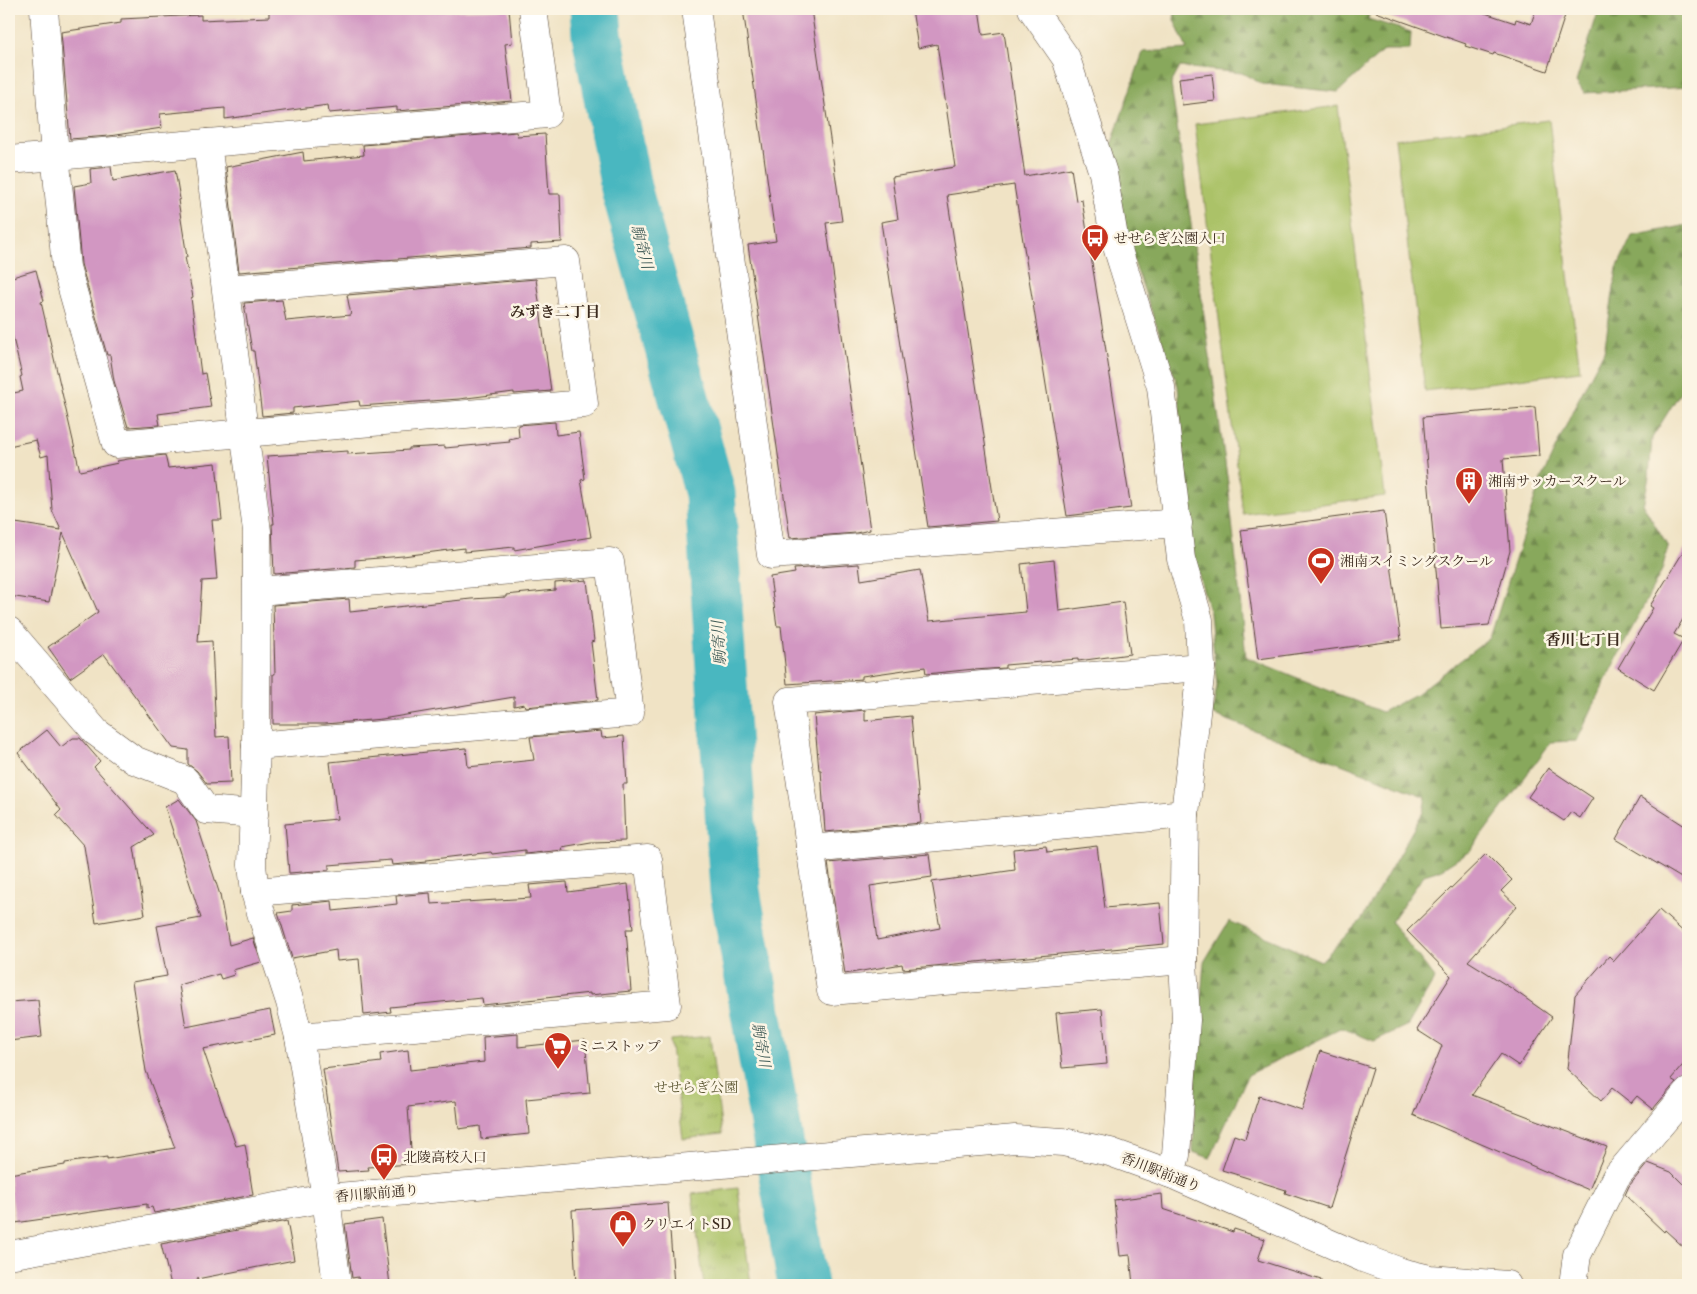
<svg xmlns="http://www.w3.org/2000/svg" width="1697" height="1294" font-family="'Libre Caslon Text','Noto Serif JP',serif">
  <defs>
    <pattern id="forest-firs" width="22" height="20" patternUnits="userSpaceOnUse" patternTransform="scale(1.25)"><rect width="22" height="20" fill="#88a85c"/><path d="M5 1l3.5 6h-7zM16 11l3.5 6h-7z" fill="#70894b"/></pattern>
    <pattern id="park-tufts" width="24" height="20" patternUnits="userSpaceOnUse" patternTransform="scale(1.25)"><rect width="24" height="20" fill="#abc268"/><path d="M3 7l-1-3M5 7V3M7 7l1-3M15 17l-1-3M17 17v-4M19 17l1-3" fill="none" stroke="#8c9e55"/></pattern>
  </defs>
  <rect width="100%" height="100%" fill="#fcf5e5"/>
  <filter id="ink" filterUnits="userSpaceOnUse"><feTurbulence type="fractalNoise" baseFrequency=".02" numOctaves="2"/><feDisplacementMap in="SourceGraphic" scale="10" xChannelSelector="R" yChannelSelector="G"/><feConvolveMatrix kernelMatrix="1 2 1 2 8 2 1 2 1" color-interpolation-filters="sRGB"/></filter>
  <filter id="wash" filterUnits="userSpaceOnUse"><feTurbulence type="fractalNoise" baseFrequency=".0096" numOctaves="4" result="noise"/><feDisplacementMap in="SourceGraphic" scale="20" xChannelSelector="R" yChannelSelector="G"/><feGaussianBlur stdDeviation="1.12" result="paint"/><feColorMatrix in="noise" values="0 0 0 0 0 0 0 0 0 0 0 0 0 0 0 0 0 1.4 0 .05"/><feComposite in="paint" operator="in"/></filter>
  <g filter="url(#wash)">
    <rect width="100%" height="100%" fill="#f0e3c5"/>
    <g fill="#abc268" stroke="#737643">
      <polygon points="1338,106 1385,496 1243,514 1195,124"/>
      <polygon points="1549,120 1580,371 1425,391 1395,139"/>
    </g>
    <g fill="url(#forest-firs)" stroke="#62693d">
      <polygon points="1175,9 1371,9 1368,19 1411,32 1410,50 1384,50 1338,92 1262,84 1242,73 1180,67 1171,84 1228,483 1246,657 1382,712 1416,694 1490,638 1541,479 1578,400 1604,351 1617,268 1632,236 1688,225 1688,380 1652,438 1649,477 1643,505 1668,547 1662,570 1602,687 1577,741 1551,742 1470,851 1440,870 1424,875 1391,922 1435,978 1408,1025 1374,1041 1342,1028 1248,1075 1210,1158 1193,1152 1197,1044 1204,962 1229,921 1321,961 1362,919 1423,812 1426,797 1212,714 1217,686 1210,613 1192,552 1178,386 1120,222 1108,154 1143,52 1187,49 1174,20"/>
      <polygon points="1599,9 1688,9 1688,87 1584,93 1576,82"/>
    </g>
    <g fill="url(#park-tufts)" stroke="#737643">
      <polygon points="710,1036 722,1134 683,1139 670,1040"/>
      <polygon points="738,1188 751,1285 704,1285 692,1194"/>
    </g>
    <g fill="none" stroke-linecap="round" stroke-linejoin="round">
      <polyline stroke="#48b7c0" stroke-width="51" points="595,9 597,34 626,188 710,493 735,891 803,1285"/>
    </g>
    <g id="blocks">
      <g fill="#d297c2">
        <polygon points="303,9 446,9 447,11 509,9 512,43 505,44 512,101 397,111 397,107 329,113 328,105 225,119 225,108 160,114 162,128 109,136 70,139 61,32 121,23 121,19 201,15 201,20 269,17 269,10"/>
        <polygon points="743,9 811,9 842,221 826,223 870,530 856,533 790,538 748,245 776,241"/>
        <polygon points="912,9 979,9 983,35 1004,32 1025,176 1071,168 1076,201 1082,200 1131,508 1067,516 1014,185 947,195 997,521 928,527 881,222 898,219 892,177 955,167 937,44 918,48"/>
        <polygon points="1377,9 1473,9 1515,23 1516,19 1531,24 1536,9 1567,9 1547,71 1494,53 1493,55 1465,46 1466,44 1376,12"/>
        <polygon points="1212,74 1215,101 1182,105 1179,78"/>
        <polygon points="516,132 517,136 545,134 549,194 560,194 562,242 531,244 531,248 239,272 226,167 303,152 304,161 364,155 363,145"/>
        <polygon points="111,167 113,181 175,170 180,199 178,200 187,257 185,257 193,297 191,298 201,374 205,373 211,407 158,414 160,425 128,427 114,381 110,355 107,355 81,264 74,186 91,183 90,169"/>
        <polygon points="36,270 44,301 41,302 80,471 118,463 117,461 128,459 165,455 168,468 216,463 222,520 212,520 217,580 202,581 198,642 212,641 216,737 229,736 231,783 207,784 197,771 188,764 188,750 173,748 104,654 70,678 48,647 98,612 63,533 49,602 9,596 9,522 61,530 52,510 48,455 41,457 36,440 9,446 9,394 23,391 20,377 22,376 9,321 9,278"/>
        <polygon points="536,279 551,391 514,394 514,392 459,399 360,406 359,401 293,408 293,413 262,416 254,351 252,351 244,303 282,300 286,321 351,315 347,295"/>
        <polygon points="1535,407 1539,456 1503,459 1510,551 1489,625 1441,629 1423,417"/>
        <polygon points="555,422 556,435 579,432 585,479 581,480 591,537 514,550 514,547 464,552 464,548 403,556 355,560 355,567 274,574 272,524 274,524 267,456 348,451 348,454 409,450 409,448 445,446 445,448 510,442 509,439 519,437 518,425"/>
        <polygon points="1384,511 1401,640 1258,659 1241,530"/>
        <polygon points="1688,544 1688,611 1674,634 1684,639 1654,690 1618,668 1653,608 1650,606"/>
        <polygon points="1054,560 1059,611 1123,602 1130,654 1078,661 1078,659 1005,665 1005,668 974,670 974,669 926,674 925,667 862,676 862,679 787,684 781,626 777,626 770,577 795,573 794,569 859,564 861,580 920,570 929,621 1026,612 1021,564"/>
        <polygon points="587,580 594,641 591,642 598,700 525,707 524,704 514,706 514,697 382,719 325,724 273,724 273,674 275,674 273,605 349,599 350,612 471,599 506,597 506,595 555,590 555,583"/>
        <polygon points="865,710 865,721 911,716 921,823 825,832 821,770 819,770 814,715"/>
        <polygon points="47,730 61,747 73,738 80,738 100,761 94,767 154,835 134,847 145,915 96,923 84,846 56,815 61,810 18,753"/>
        <polygon points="601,731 602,738 624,736 627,784 623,784 625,841 591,842 562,847 563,850 525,854 525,850 492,854 491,852 426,860 426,862 392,865 391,860 329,865 329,870 289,873 285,824 337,819 330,762 466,748 468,767 534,760 530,737"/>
        <polygon points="1548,768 1593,798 1580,818 1571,812 1564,821 1528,797"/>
        <polygon points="1640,797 1688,828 1688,882 1616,839"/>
        <polygon points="179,799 196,821 220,895 229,945 253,938 261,962 233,970 234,975 221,979 219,974 179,985 186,1027 270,1010 275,1035 203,1049 236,1146 245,1144 253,1195 154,1213 152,1207 147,1208 147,1204 15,1223 9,1174 65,1165 65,1163 107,1157 107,1159 175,1148 146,1071 132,982 167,976 157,926 201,918 165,807"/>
        <polygon points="1046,846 1047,852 1097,846 1105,908 1160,903 1164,944 903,969 902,964 845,974 828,863 929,854 932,877 870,886 877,940 940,928 932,882 1015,870 1013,849"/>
        <polygon points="1486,854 1512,880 1501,891 1517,906 1468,961 1511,988 1552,1017 1519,1066 1501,1054 1472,1095 1607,1147 1589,1190 1413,1115 1442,1046 1417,1030 1451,976 1407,931"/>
        <polygon points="567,882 568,892 628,884 633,929 626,929 631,991 590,995 590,993 483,1005 482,998 390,1007 391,1012 364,1015 359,959 337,961 336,950 292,958 278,913 292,911 292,905 332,901 333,911 397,904 396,896 430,893 431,904 531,898 529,885"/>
        <polygon points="1659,910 1688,936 1688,1059 1671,1079 1676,1082 1653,1109 1637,1096 1631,1103 1612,1088 1601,1101 1567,1069 1575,995 1609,956 1614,961"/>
        <polygon points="38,1000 42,1037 9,1041 9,1002"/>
        <polygon points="1102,1009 1107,1064 1062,1068 1056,1013"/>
        <polygon points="518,1034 518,1047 585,1040 590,1093 526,1099 529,1134 481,1139 480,1126 459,1129 456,1101 408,1107 412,1164 368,1167 369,1170 338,1172 323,1069 381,1062 380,1054 408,1050 410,1070 484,1062 483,1037"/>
        <polygon points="1320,1051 1373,1068 1329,1208 1285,1193 1286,1190 1222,1170 1234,1135 1245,1139 1259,1096 1302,1110"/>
        <polygon points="1648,1163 1671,1172 1688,1189 1688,1251 1665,1230 1664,1232 1625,1195 1629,1186"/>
        <polygon points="1162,1194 1163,1209 1233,1232 1234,1229 1265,1239 1258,1260 1321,1280 1320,1285 1133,1285 1130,1255 1120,1256 1114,1200"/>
        <polygon points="668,1203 674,1285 576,1285 572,1210"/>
        <polygon points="382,1219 390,1285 359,1285 358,1277 352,1278 345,1224"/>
        <polygon points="287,1221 294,1260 197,1279 199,1285 171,1285 161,1244"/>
      </g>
    </g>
  </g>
  <g filter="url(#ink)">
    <use href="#blocks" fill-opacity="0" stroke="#564637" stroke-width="1"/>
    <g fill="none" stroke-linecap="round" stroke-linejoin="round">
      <defs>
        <g id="minor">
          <polyline points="44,9 53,132 66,267 116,444 584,404 566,261 227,289"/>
          <polyline points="696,9 771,555 1178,523"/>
          <polyline points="1032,9 1066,58 1103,173 1114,237 1161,387 1181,559 1199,620 1201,667 1185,814 1183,960 1186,1020 1176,1155 1171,1174"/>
          <polyline points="207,143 257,531 256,746 252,865 255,892 262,916 290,1002 299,1037 326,1198 337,1285"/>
          <polyline points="9,160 547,114 533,9"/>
          <polyline points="9,631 96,732 134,760 185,780 206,810 254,814"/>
          <polyline points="256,746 630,713 610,562 258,591"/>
          <polyline points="810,849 1185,814"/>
          <polyline points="255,892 648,859 667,1005 299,1037"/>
          <polyline points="1183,960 831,991 789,701 1201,667"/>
          <polyline points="9,1255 326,1198 1015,1139 1063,1142 1110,1152 1171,1174 1363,1258 1401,1272 1430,1279 1507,1285"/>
          <polyline points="1573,1285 1577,1255 1616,1177 1688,1092"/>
        </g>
      </defs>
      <use href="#minor" stroke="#564637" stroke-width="29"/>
      <use href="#minor" stroke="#fff" stroke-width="28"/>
    </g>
  </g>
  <defs>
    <symbol id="bus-pin" viewBox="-11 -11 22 30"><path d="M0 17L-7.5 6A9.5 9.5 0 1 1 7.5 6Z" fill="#c8321e" stroke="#fcf5e5"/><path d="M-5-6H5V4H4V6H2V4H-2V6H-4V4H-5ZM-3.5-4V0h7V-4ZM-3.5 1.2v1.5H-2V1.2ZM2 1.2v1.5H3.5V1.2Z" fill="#fff"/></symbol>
    <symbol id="building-pin" viewBox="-11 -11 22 30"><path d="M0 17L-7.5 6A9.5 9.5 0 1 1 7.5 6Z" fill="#c8321e" stroke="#fcf5e5"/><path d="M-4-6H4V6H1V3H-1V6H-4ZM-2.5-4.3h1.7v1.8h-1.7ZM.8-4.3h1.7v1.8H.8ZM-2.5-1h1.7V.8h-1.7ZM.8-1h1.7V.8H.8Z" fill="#fff"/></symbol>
    <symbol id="stadium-pin" viewBox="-11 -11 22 30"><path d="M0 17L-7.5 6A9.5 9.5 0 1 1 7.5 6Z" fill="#c8321e" stroke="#fcf5e5"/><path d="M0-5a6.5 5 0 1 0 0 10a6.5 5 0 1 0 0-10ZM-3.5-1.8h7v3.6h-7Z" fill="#fff"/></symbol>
    <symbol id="supermarket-pin" viewBox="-11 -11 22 30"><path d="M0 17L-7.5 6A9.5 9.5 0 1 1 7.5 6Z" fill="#c8321e" stroke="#fcf5e5"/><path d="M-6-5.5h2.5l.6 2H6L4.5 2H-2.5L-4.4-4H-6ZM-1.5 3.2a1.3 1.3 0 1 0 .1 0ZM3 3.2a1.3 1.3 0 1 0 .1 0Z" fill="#fff"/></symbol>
    <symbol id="shop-pin" viewBox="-11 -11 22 30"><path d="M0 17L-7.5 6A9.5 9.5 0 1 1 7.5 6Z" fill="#c8321e" stroke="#fcf5e5"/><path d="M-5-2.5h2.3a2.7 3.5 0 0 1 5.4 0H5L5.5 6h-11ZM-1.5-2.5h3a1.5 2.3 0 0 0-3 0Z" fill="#fff"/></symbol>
  </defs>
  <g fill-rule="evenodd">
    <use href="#bus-pin" x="1079" y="222" width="32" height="43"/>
    <use href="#building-pin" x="1453" y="465" width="32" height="43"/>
    <use href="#stadium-pin" x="1305" y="545" width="32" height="43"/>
    <use href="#supermarket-pin" x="542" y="1030" width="32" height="43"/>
    <use href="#bus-pin" x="368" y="1141" width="32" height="43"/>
    <use href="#shop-pin" x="607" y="1208" width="32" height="43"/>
  </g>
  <g text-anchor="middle" stroke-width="5" stroke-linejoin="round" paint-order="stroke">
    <g font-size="14" fill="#3b2a1e" stroke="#fcf5e5" text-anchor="start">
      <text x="1114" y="243">せせらぎ公園入口</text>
      <text x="1488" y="486">湘南サッカースクール</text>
      <text x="1340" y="566">湘南スイミングスクール</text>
      <text x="577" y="1051">ミニストップ</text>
      <text x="403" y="1162">北陵高校入口</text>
      <text x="642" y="1229">クリエイトSD</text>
    </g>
    <g font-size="14" fill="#5d5834" stroke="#fcf5e5">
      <text x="696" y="1092">せせらぎ公園</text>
    </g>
    <g font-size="14" fill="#3b2a1e" stroke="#fcf5e5">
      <text transform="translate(1161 1172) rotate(21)" y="5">香川駅前通り</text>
      <text transform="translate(377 1193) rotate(-5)" y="5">香川駅前通り</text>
    </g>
    <g font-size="15" font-style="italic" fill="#405b57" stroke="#fcf5e5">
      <text transform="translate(642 247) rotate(75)" y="5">駒寄川</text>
      <text transform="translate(719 643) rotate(-94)" y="5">駒寄川</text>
      <text transform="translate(761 1045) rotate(80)" y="5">駒寄川</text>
    </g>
    <g font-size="15" font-weight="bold" fill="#3b2a1e" stroke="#fcf5e5">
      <text x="555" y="317">みずき二丁目</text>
      <text x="1583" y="645">香川七丁目</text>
    </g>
  </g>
  <rect width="1697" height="1294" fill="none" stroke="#fcf5e5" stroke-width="30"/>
</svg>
